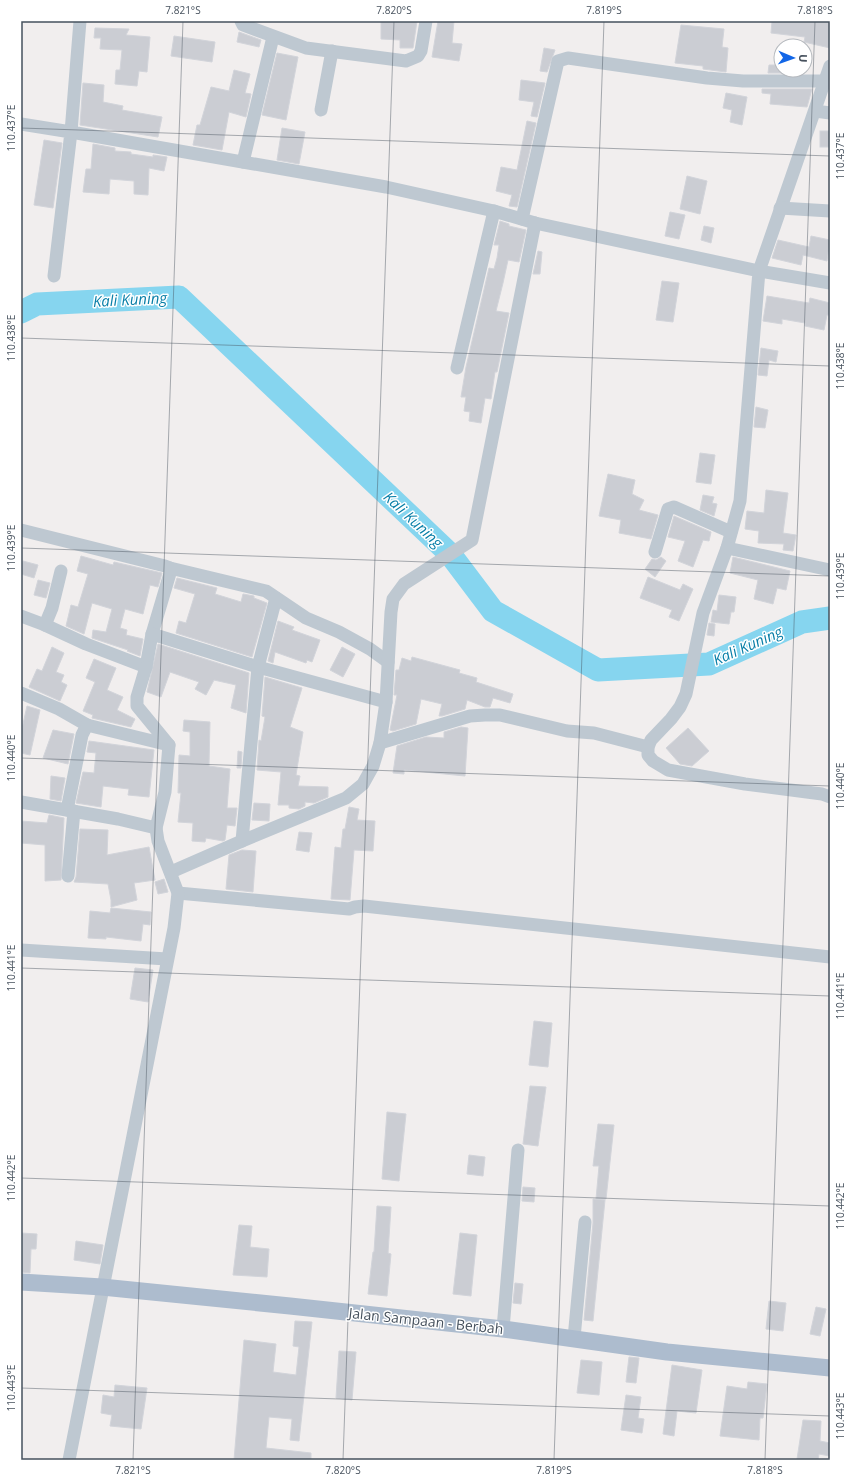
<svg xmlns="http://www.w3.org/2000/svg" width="851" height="1481" font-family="'Open Sans',sans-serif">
  <rect width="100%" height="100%" fill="#f1eeee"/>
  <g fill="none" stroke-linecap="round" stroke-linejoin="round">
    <polyline stroke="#86d5ef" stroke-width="23" points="21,312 37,304 179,297 450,554 493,611 598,670 709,664 802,622 830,618"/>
  </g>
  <g fill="#cbcdd3" stroke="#d2d4da">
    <polygon points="381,21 417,21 413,48 400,48 400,40 381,39"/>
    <polygon points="438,21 454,21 452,43 462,44 459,61 432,57"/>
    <polygon points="772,21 830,21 830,48 804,42 805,37 771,33"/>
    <polygon points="681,25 724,29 722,47 728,48 726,72 703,69 703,66 675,63"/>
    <polygon points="95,28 129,29 126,35 150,37 147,72 139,71 137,86 115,84 116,70 120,70 122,50 100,49 101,38 94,38"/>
    <polygon points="239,32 261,40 259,47 237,42"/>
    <polygon points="174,36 215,42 212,62 171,56"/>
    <polygon points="544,48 555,50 547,72 540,71"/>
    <polygon points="277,53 298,57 286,120 262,115"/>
    <polygon points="769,65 781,65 781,70 804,70 804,73 768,73"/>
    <polygon points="234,70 250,74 245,93 251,94 246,117 229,112 222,150 193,145 197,125 200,125 211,87 229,91"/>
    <polygon points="521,80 545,83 537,117 531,116 534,102 519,100"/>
    <polygon points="83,83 104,85 103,102 123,106 122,110 162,117 158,137 80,125"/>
    <polygon points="762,89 812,89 807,107 770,104 771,94 762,93"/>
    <polygon points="726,93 747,97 742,125 730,122 732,110 723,108"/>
    <polygon points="527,121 536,123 517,207 509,206 512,195 496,191 501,167 517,170"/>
    <polygon points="282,128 305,132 299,164 277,160"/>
    <rect x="820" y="131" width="10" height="16"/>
    <polygon points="44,140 62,143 53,208 34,205"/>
    <polygon points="93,144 115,148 115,151 131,152 131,154 153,157 153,155 167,157 164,171 149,168 148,195 134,194 134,181 110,179 109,194 83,192 86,169 91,169"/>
    <polygon points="687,176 707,181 700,214 680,209"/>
    <polygon points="670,212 685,215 679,239 665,236"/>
    <polygon points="500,221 509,224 509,226 526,230 519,262 508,260 503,283 496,311 509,313 497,372 495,372 491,399 485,398 481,423 469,421 470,412 464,411 466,397 461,397 466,367 489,268 494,269 497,258 499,245 494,245"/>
    <polygon points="704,226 714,228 711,243 701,240"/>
    <polygon points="811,236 830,240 827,261 803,255 801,265 772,258 778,240 809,247"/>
    <polygon points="538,251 542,252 540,274 533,274"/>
    <polygon points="662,281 679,283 673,322 656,320"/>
    <polygon points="767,296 809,303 810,298 830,303 830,315 827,315 824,330 805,326 805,323 782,319 782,324 763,321"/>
    <polygon points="761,348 778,351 776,362 769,360 767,376 758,375"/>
    <polygon points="756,407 768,410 765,428 754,427"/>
    <polygon points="700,453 715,455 711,484 696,482"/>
    <polygon points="608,474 635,480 632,494 644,500 639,510 658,515 651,539 619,533 621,520 599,516"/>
    <polygon points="766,490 788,493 783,533 796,535 793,551 783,550 784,544 758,543 759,531 745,529 747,511 764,513"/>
    <polygon points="703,495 714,497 712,503 717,504 714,516 700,510"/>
    <polygon points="674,516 711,532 709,541 703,540 693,567 678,561 685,541 668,537"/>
    <polygon points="81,556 113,565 114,562 162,573 158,587 150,585 143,614 125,609 120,628 127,630 126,635 143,639 140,656 127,651 128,650 92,638 93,630 106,632 112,609 92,603 84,634 66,626 71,605 78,607 88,574 77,571"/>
    <polygon points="661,557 666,561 655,577 645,569 652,559 656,560"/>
    <polygon points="733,557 790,571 786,590 777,588 773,604 754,599 758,580 730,573"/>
    <polygon points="23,561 38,565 34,578 21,574"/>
    <polygon points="648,577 680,590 683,584 693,589 679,621 669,617 672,610 640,598"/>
    <polygon points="177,578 217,588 215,594 241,602 243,594 254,596 254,598 267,603 252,657 176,633 179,621 186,623 195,594 174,588"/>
    <polygon points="38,580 50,583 46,598 34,595"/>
    <polygon points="719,595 736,597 734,612 731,612 729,624 711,622 713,610 717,611"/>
    <polygon points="278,621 294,627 292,630 320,640 312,662 307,660 306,663 275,652 273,663 268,661"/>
    <polygon points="709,623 715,624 714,636 707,635"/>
    <polygon points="158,644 249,673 246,713 231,708 236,685 214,680 206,695 195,689 199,682 170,672 161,697 147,692"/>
    <polygon points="52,647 64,653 56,672 64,675 61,682 67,685 60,701 29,687 37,669 42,671"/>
    <polygon points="342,647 355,654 343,677 330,670"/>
    <polygon points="412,657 460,670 459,673 477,678 476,682 513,694 510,703 493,698 490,707 485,707 467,700 465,709 442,716 439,716 442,704 421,699 416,724 393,731 390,730 397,695 394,695 396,670 399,670 402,658 411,661"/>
    <polygon points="94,659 116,668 107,690 123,697 117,710 135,719 131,727 92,718 93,715 83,711 95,682 86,678"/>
    <polygon points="265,677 302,688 290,727 303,732 296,775 300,776 298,786 328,787 328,797 314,803 305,802 305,806 299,809 289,808 289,805 278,805 281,772 257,770 259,740 261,741 265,717 262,716"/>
    <polygon points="27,706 40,710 30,755 21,753 21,733"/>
    <polygon points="184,720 210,722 209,766 230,769 227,808 237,808 235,826 227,825 225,840 223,841 206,838 205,842 192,841 193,823 178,822 181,793 178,793 179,755 190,756 190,732 183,731"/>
    <polygon points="461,727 468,728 465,776 404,770 404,774 393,773 397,746 426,737 444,738 444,732"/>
    <polygon points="688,728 709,751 692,766 680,764 666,748"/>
    <polygon points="53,730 74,734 68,764 43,758"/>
    <polygon points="89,741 154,750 149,797 128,795 129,789 103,786 101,807 76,803 83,772 94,773 96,753 87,752"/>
    <polygon points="238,751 242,752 241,768 237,768"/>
    <polygon points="51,776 65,778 61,801 50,799"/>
    <polygon points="254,803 270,804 269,821 252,820"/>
    <polygon points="349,807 359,809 357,820 375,821 373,851 354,850 350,900 331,899 335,847 341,848 343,829 345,829"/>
    <polygon points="49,815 64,818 61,880 45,881 45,845 21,843 21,821 47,823"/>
    <polygon points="80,829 108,830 107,855 149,847 155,880 134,883 137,900 111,907 111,900 108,884 74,882 76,877"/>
    <polygon points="299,832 312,833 309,852 296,850"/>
    <polygon points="242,850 256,851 253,892 226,889 229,855"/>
    <polygon points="164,879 168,892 158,894 155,882"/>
    <polygon points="111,908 151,912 150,925 143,924 141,941 106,937 106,939 88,938 90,911 110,913"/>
    <polygon points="135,968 153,970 148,1002 130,999"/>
    <polygon points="534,1021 552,1023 548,1067 529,1065"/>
    <polygon points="530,1086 546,1087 538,1146 523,1144"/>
    <polygon points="387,1112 406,1114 399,1181 382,1179"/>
    <polygon points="598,1124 614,1125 606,1199 596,1199 599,1166 593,1166"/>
    <polygon points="469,1155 485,1157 483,1176 467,1174"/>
    <polygon points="523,1187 535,1188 534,1202 522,1201"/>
    <polygon points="593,1199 605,1200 593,1321 584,1320 593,1223"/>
    <polygon points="377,1206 391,1207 388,1253 391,1254 387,1296 368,1294 373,1252 374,1252"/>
    <polygon points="239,1225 252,1226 250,1247 269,1249 267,1277 233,1275"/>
    <polygon points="21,1233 37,1234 36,1249 31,1249 30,1273 21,1272"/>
    <polygon points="460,1233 477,1235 471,1296 453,1294"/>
    <polygon points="76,1241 103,1245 100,1264 74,1260"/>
    <polygon points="515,1283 523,1284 521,1304 513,1303"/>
    <polygon points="769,1301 786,1303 783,1331 766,1329"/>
    <polygon points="816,1307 826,1309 820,1336 810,1334"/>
    <polygon points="295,1321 312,1322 299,1441 290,1440 292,1419 269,1417 266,1448 311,1453 311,1460 234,1460 244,1340 276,1344 273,1372 296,1375 299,1347 293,1346"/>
    <polygon points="339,1351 356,1352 352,1400 336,1398"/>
    <polygon points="629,1357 639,1358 636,1383 626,1382"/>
    <polygon points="581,1360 602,1362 599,1395 577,1393"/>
    <polygon points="672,1365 702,1370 696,1413 677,1411 674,1436 663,1434"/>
    <polygon points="748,1382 767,1384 763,1418 760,1418 759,1440 720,1436 727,1386 747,1389"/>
    <polygon points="115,1385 147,1388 141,1429 110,1426 112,1415 101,1413 103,1395 114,1397"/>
    <polygon points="626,1395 641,1397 638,1418 644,1419 642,1433 621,1430"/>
    <polygon points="803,1420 821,1421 820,1441 830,1443 830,1456 819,1454 818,1460 797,1459"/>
  </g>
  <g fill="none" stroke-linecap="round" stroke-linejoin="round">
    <g stroke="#bec8d1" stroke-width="13">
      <polyline points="80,21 71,132 386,187 494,211 535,223 759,271 740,501 727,548 703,613 686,694 680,707 671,719 651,740 648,747 648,755 653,761 668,770 745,784 822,794 830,797"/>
      <polyline points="241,21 243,25 306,48 406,61 418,56 421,51 426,21"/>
      <polyline points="830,66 759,271 830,283"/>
      <polyline points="321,110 332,51"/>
      <polyline points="815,111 830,113"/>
      <polyline points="21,124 71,132 54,276"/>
      <polyline points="243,162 273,37"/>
      <polyline points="780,208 830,211"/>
      <polyline points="522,219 558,61 568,58 707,78 743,81 824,81"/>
      <polyline points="457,368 494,211"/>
      <polyline points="21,530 165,566 170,568 171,570 152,634 146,667 86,644 45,625 21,616"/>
      <polyline points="727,548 830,570"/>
      <polyline points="655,552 668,509 674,507 731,532"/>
      <polyline points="170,568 266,591 306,618 339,632 370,649 388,662"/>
      <polyline points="45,625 52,608 61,571"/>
      <polyline points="152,634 258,667 386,702"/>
      <polyline points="21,693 59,709 87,725 82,735 67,810"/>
      <polyline points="87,725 169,745"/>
      <polyline points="380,743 386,702 391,612 393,599 404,584 472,540 535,223"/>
      <polyline points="21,802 118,819 156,828 165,792 169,745 137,706 137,697 146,667"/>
      <polyline points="242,841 258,667 276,598"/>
      <polyline points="171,872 242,841 346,798 363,784 373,766 380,743 470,716 485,715 500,715 567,731 594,733 648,747"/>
      <polyline points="68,876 74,811"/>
      <polyline points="178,893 349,909 355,907 364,906 830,957"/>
      <polyline points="21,950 167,959"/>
      <polyline points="503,1329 518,1150"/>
      <polyline points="574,1338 585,1222"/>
      <polyline points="69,1460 174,928 178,893 158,841 156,828"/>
    </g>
    <polyline stroke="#adbcce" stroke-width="17" points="21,1282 102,1287 290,1306 503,1329 667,1352 830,1368"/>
  </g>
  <path fill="none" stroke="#46515d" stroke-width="1" stroke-opacity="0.45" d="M21,128L830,156M21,338L830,366M21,548L830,576M21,758L830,786M21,968L830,996M21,1178L830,1206M21,1388L830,1416M133,1460L183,21M343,1460L394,21M554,1460L604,21M765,1460L815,21"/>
  <g text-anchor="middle" stroke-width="3" stroke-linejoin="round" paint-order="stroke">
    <g font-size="14" fill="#46515d" stroke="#fff">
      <text transform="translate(426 1321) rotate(6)" y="5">Jalan Sampaan - Berbah</text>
    </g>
    <g font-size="15" font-style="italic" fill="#087ea7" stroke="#fff">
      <text transform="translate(130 300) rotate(-3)" y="5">Kali Kuning</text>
      <text transform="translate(413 520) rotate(43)" y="5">Kali Kuning</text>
      <text transform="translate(748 646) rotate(-24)" y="5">Kali Kuning</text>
    </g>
  </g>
  <rect width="851" height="1481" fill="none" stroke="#ffffff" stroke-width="44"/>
  <g transform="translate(793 58) rotate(92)"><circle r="19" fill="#ffffff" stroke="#b5b9be"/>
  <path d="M0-3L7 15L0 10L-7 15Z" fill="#1266e7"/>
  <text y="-6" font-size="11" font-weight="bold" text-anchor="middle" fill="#46515d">U</text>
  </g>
  <rect x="22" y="22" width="807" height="1437" fill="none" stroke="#46515d" stroke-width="1.5"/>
  <g font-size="10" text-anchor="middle" fill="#46515d">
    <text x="183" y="14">7.821°S</text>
    <text x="394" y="14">7.820°S</text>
    <text x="604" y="14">7.819°S</text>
    <text x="815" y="14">7.818°S</text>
    <text transform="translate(11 128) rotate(-90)" y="4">110.437°E</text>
    <text transform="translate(840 156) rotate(-90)" y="4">110.437°E</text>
    <text transform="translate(11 338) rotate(-90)" y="4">110.438°E</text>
    <text transform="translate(840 366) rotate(-90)" y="4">110.438°E</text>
    <text transform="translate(11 548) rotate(-90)" y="4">110.439°E</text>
    <text transform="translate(840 576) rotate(-90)" y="4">110.439°E</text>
    <text transform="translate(11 758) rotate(-90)" y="4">110.440°E</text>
    <text transform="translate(840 786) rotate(-90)" y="4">110.440°E</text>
    <text transform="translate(11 968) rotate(-90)" y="4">110.441°E</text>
    <text transform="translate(840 996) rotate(-90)" y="4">110.441°E</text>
    <text transform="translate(11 1178) rotate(-90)" y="4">110.442°E</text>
    <text transform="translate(840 1206) rotate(-90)" y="4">110.442°E</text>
    <text transform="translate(11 1388) rotate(-90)" y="4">110.443°E</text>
    <text transform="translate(840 1416) rotate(-90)" y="4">110.443°E</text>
    <text x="133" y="1474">7.821°S</text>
    <text x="343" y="1474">7.820°S</text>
    <text x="554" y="1474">7.819°S</text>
    <text x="765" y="1474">7.818°S</text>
  </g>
</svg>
